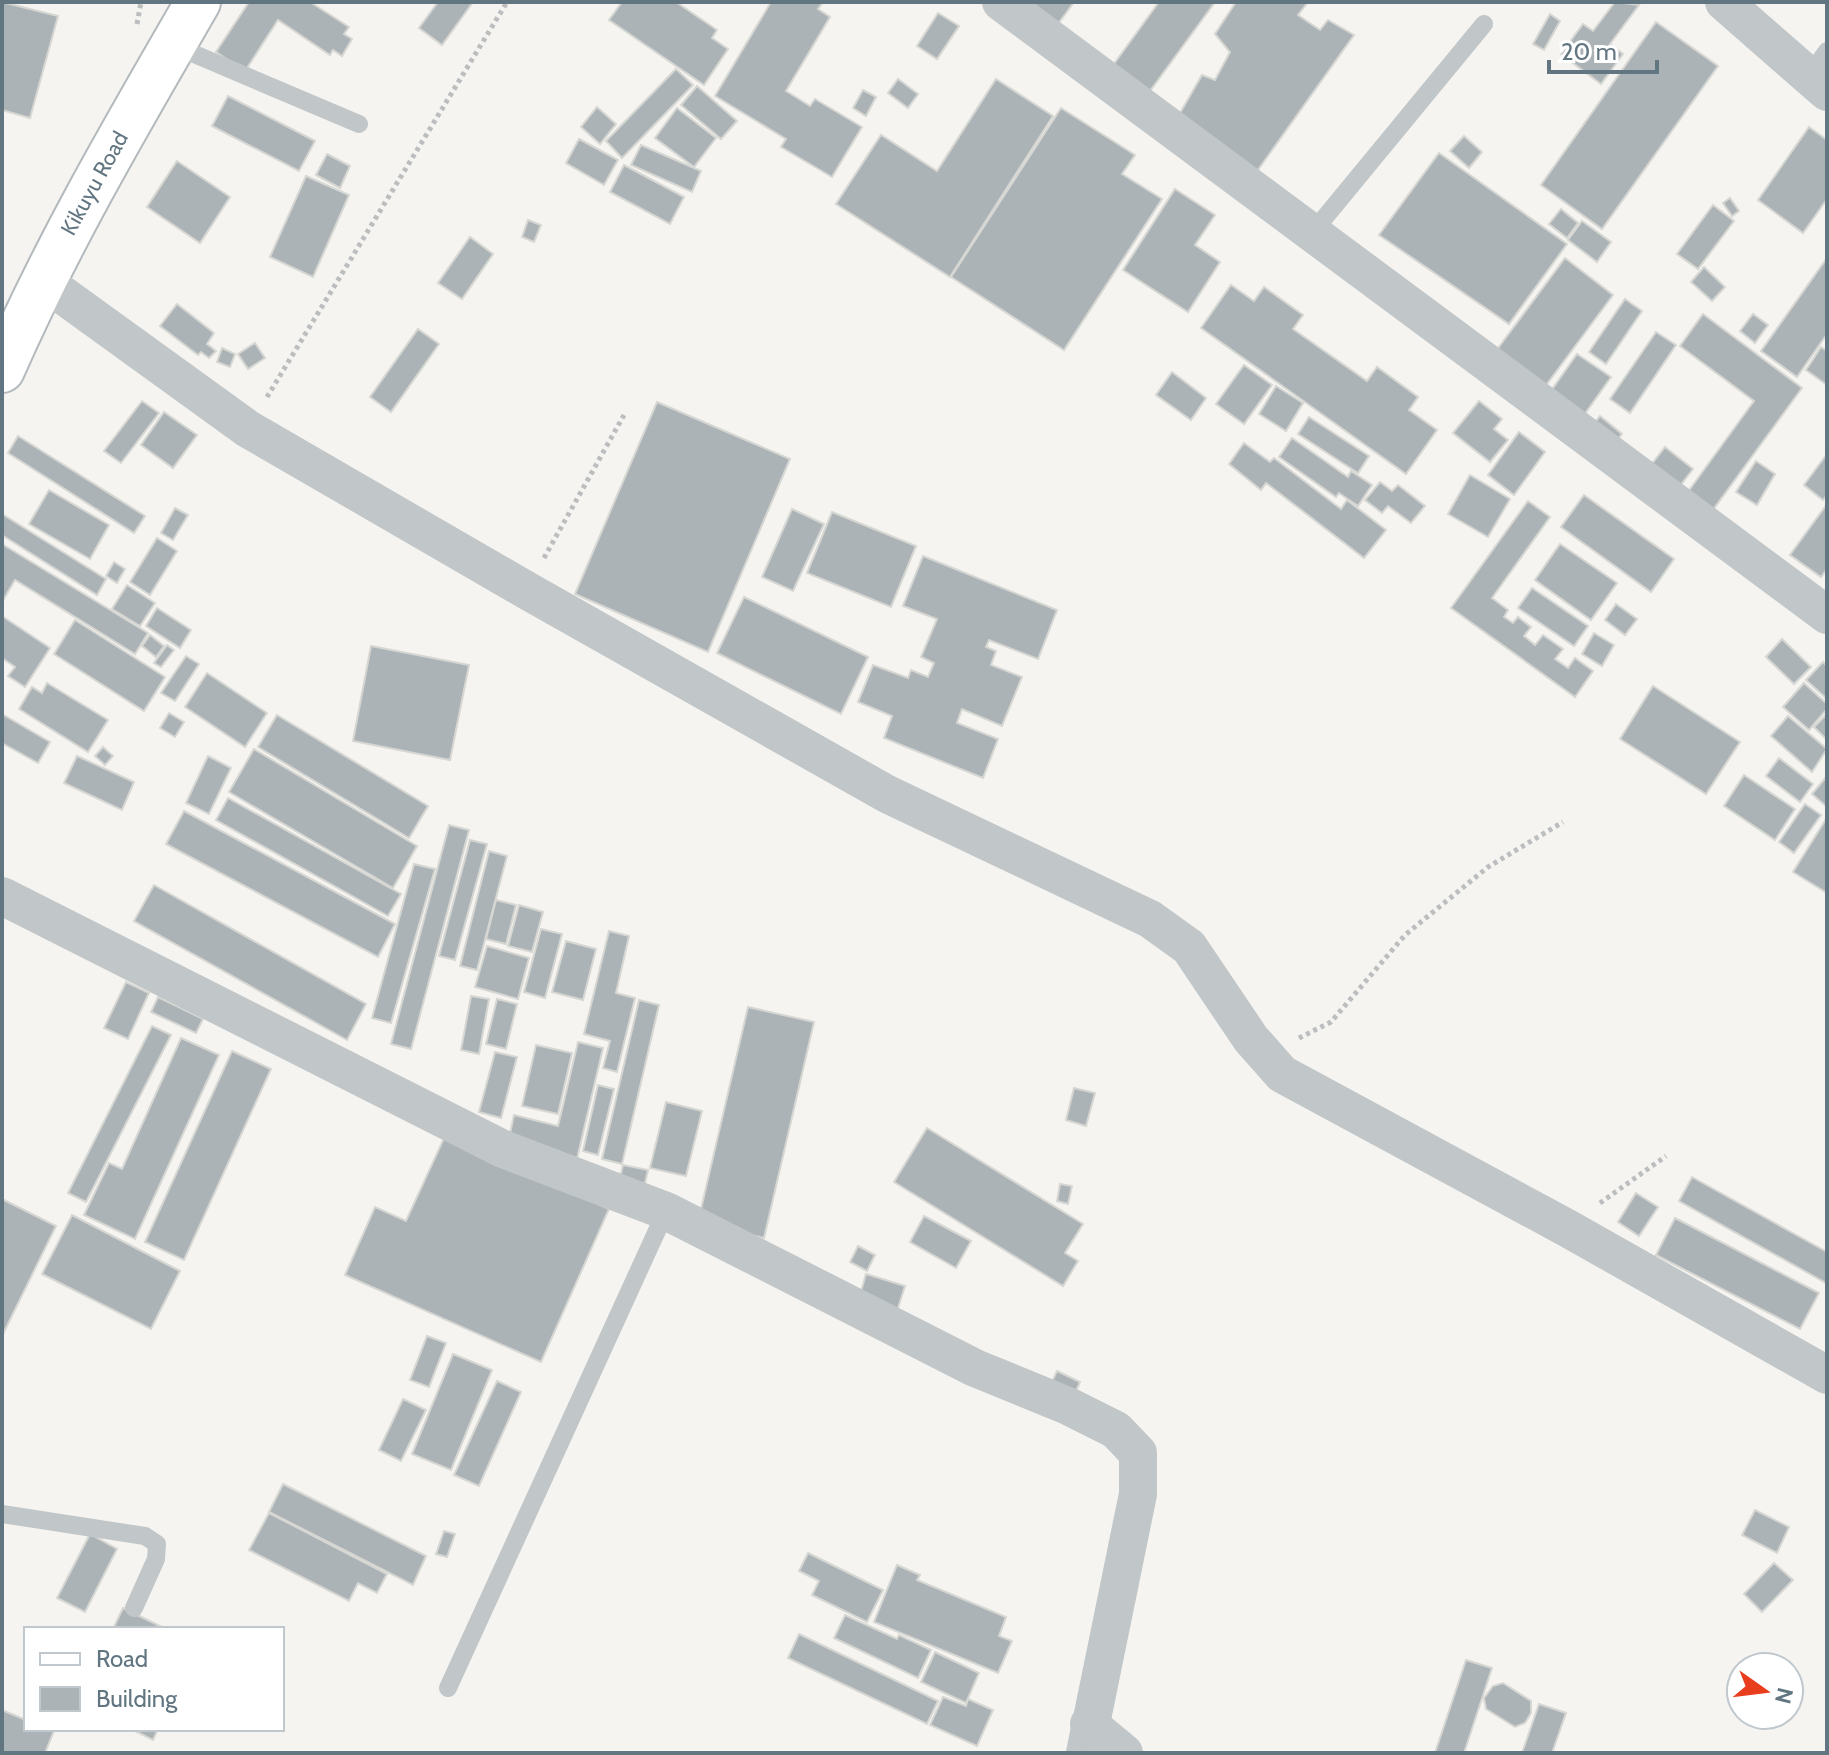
<svg xmlns="http://www.w3.org/2000/svg" width="1829" height="1755" font-family="Cabin,sans-serif">
  <rect width="100%" height="100%" fill="#f5f4f0"/>
  <g fill="#abb3b7" stroke="#d6d6d3" stroke-width="2">
    <polygon points="2,2 58,16 30,118 2,110"/>
    <polygon points="249,2 310,2 349,27 344,34 352,39 342,56 333,50 330,55 278,20 245,71 216,52"/>
    <polygon points="438,2 473,2 442,45 419,28"/>
    <polygon points="622,2 676,2 717,30 712,38 728,49 704,85 609,20"/>
    <polygon points="771,2 823,2 818,9 830,17 786,91 810,106 815,99 862,127 832,177 781,147 786,139 715,96"/>
    <polygon points="1022,2 1074,2 1052,32"/>
    <polygon points="1159,2 1215,2 1147,95 1111,68"/>
    <polygon points="1236,2 1308,2 1298,15 1320,30 1328,20 1354,35 1255,174 1176,120 1202,75 1215,80 1230,52 1215,34"/>
    <polygon points="1615,2 1639,5 1610,44 1623,54 1601,84 1561,54 1583,24 1593,31"/>
    <polygon points="938,13 959,26 937,59 917,46"/>
    <polygon points="1550,14 1560,21 1544,50 1533,44"/>
    <polygon points="1656,22 1718,66 1602,229 1541,185"/>
    <polygon points="676,69 693,85 622,158 606,141"/>
    <polygon points="898,79 918,94 908,108 888,93"/>
    <polygon points="996,79 1053,116 950,277 836,204 881,135 937,171"/>
    <polygon points="697,86 737,121 721,139 681,105"/>
    <polygon points="863,90 876,97 866,116 853,108"/>
    <polygon points="228,96 315,141 299,171 212,126"/>
    <polygon points="597,107 616,124 600,144 581,127"/>
    <polygon points="677,108 716,138 694,167 655,138"/>
    <polygon points="1061,108 1135,155 1122,174 1162,199 1064,350 951,277"/>
    <polygon points="1809,127 1827,140 1827,199 1803,233 1758,200"/>
    <polygon points="1464,136 1482,152 1469,168 1450,151"/>
    <polygon points="579,139 618,160 604,185 566,163"/>
    <polygon points="641,145 701,171 692,192 631,165"/>
    <polygon points="1439,153 1567,244 1509,324 1379,235"/>
    <polygon points="327,154 350,166 340,188 316,175"/>
    <polygon points="177,161 230,197 200,243 147,207"/>
    <polygon points="624,165 684,197 670,224 610,192"/>
    <polygon points="306,176 349,195 313,277 270,257"/>
    <polygon points="1175,189 1215,215 1195,245 1220,262 1188,312 1123,270"/>
    <polygon points="1730,198 1739,211 1732,216 1723,203"/>
    <polygon points="1713,205 1734,221 1698,269 1677,254"/>
    <polygon points="1561,209 1578,223 1567,238 1549,224"/>
    <polygon points="528,220 541,225 534,242 522,237"/>
    <polygon points="1582,221 1611,242 1597,262 1568,240"/>
    <polygon points="470,237 493,254 462,299 438,283"/>
    <polygon points="1565,258 1613,295 1541,392 1493,355"/>
    <polygon points="1827,258 1827,334 1797,377 1761,351"/>
    <polygon points="1704,267 1725,287 1712,301 1691,282"/>
    <polygon points="1231,285 1254,301 1264,287 1303,315 1293,329 1367,381 1377,367 1418,397 1409,410 1437,430 1406,474 1201,328"/>
    <polygon points="1625,299 1642,311 1606,364 1589,352"/>
    <polygon points="177,304 214,333 207,344 216,351 209,358 201,352 198,355 160,326"/>
    <polygon points="1703,314 1802,388 1707,518 1682,500 1754,401 1680,346"/>
    <polygon points="1753,314 1768,325 1755,343 1740,331"/>
    <polygon points="418,329 439,344 391,412 370,397"/>
    <polygon points="1656,332 1676,345 1630,413 1610,399"/>
    <polygon points="255,343 265,358 248,369 238,354"/>
    <polygon points="1821,347 1827,351 1827,385 1806,370"/>
    <polygon points="222,348 235,354 230,367 217,362"/>
    <polygon points="1577,354 1611,377 1579,422 1546,398"/>
    <polygon points="1244,365 1272,385 1244,424 1216,404"/>
    <polygon points="1172,372 1206,398 1191,420 1156,395"/>
    <polygon points="1276,386 1303,403 1286,431 1259,414"/>
    <polygon points="142,401 159,413 121,463 104,451"/>
    <polygon points="1479,401 1502,419 1494,429 1508,440 1490,462 1453,433"/>
    <polygon points="657,402 790,459 708,652 575,594"/>
    <polygon points="164,412 197,435 173,468 141,445"/>
    <polygon points="1600,416 1622,434 1608,451 1587,433"/>
    <polygon points="1309,417 1369,456 1358,473 1298,434"/>
    <polygon points="1519,432 1545,452 1514,495 1488,475"/>
    <polygon points="18,436 145,516 134,533 8,453"/>
    <polygon points="1292,438 1348,477 1351,471 1372,485 1358,506 1339,493 1336,497 1279,457"/>
    <polygon points="1244,443 1270,462 1274,458 1341,509 1347,500 1386,530 1364,558 1266,483 1261,490 1229,464"/>
    <polygon points="1665,447 1693,469 1676,491 1648,469"/>
    <polygon points="1827,454 1827,495 1823,500 1804,485"/>
    <polygon points="1756,461 1775,474 1757,505 1736,492"/>
    <polygon points="1470,475 1510,499 1488,537 1448,514"/>
    <polygon points="1380,482 1392,491 1398,485 1425,506 1411,523 1388,506 1382,513 1365,500"/>
    <polygon points="49,490 109,525 90,559 29,524"/>
    <polygon points="1584,495 1674,559 1651,592 1561,527"/>
    <polygon points="1528,501 1550,517 1492,598 1508,610 1504,617 1513,623 1518,617 1531,627 1524,636 1535,645 1543,635 1563,649 1555,659 1568,668 1575,658 1593,671 1575,697 1451,608"/>
    <polygon points="1827,504 1827,569 1821,577 1790,555"/>
    <polygon points="175,508 188,515 173,540 161,533"/>
    <polygon points="792,509 824,524 793,591 762,577"/>
    <polygon points="832,512 916,546 891,607 807,573"/>
    <polygon points="2,514 106,579 97,595 2,535"/>
    <polygon points="157,538 177,551 150,595 130,582"/>
    <polygon points="2,544 148,633 135,654 15,580 2,602"/>
    <polygon points="1560,544 1617,583 1591,620 1535,580"/>
    <polygon points="923,556 1057,610 1038,659 989,640 986,647 996,651 991,665 1022,677 1002,726 962,709 957,723 998,739 983,778 884,738 892,716 858,702 873,665 908,678 911,670 928,677 934,663 921,657 937,619 903,606"/>
    <polygon points="114,562 125,569 117,583 106,576"/>
    <polygon points="127,585 155,603 140,626 112,609"/>
    <polygon points="1532,588 1588,626 1574,646 1518,608"/>
    <polygon points="744,597 868,657 841,714 717,653"/>
    <polygon points="1616,604 1637,619 1625,635 1605,620"/>
    <polygon points="157,608 191,630 180,648 146,626"/>
    <polygon points="2,616 50,648 25,687 8,676 15,667 2,658"/>
    <polygon points="75,620 165,677 144,711 54,654"/>
    <polygon points="1594,633 1614,645 1602,666 1582,654"/>
    <polygon points="150,635 164,646 156,657 142,646"/>
    <polygon points="1782,639 1811,667 1794,684 1766,657"/>
    <polygon points="167,645 174,650 161,667 154,663"/>
    <polygon points="371,646 469,665 450,760 353,741"/>
    <polygon points="186,656 199,664 175,701 161,693"/>
    <polygon points="1823,662 1827,666 1827,699 1806,680"/>
    <polygon points="207,673 267,713 245,747 185,707"/>
    <polygon points="47,683 108,720 88,752 19,709 32,687 42,693"/>
    <polygon points="1804,683 1827,704 1827,709 1809,730 1783,707"/>
    <polygon points="1653,686 1740,742 1706,794 1620,739"/>
    <polygon points="169,713 184,722 175,737 160,728"/>
    <polygon points="2,714 50,742 38,763 2,743"/>
    <polygon points="1827,714 1827,740 1814,727"/>
    <polygon points="277,715 428,806 409,838 258,747"/>
    <polygon points="1788,716 1827,749 1812,772 1771,736"/>
    <polygon points="103,747 113,756 105,765 95,756"/>
    <polygon points="254,749 417,846 393,888 229,792"/>
    <polygon points="77,756 134,782 122,810 64,783"/>
    <polygon points="208,756 231,768 209,814 186,803"/>
    <polygon points="1779,758 1813,784 1800,802 1766,776"/>
    <polygon points="1744,775 1795,809 1775,840 1724,806"/>
    <polygon points="1827,776 1827,807 1812,794"/>
    <polygon points="228,798 401,894 388,916 216,820"/>
    <polygon points="1805,804 1821,815 1794,853 1779,842"/>
    <polygon points="184,811 395,924 378,957 166,844"/>
    <polygon points="1826,819 1827,820 1827,893 1793,872"/>
    <polygon points="449,825 469,830 411,1049 391,1044"/>
    <polygon points="470,840 487,844 455,960 439,956"/>
    <polygon points="489,851 507,856 477,970 460,966"/>
    <polygon points="414,864 435,869 391,1023 372,1018"/>
    <polygon points="154,885 366,1004 347,1040 134,921"/>
    <polygon points="496,900 516,905 506,944 486,939"/>
    <polygon points="519,905 543,912 532,952 508,946"/>
    <polygon points="541,929 562,934 545,998 524,992"/>
    <polygon points="609,931 629,936 616,993 635,998 617,1072 603,1068 610,1041 584,1034"/>
    <polygon points="566,941 596,949 583,1000 552,992"/>
    <polygon points="487,946 529,958 518,999 475,987"/>
    <polygon points="126,982 149,993 128,1039 104,1028"/>
    <polygon points="471,996 489,999 479,1054 461,1050"/>
    <polygon points="158,997 203,1019 196,1033 151,1012"/>
    <polygon points="497,999 517,1004 506,1049 486,1044"/>
    <polygon points="639,1000 659,1005 622,1164 602,1159"/>
    <polygon points="748,1007 814,1022 764,1238 698,1222"/>
    <polygon points="152,1026 171,1035 86,1202 68,1193"/>
    <polygon points="181,1038 219,1055 135,1239 84,1215 109,1163 122,1169"/>
    <polygon points="578,1042 603,1048 576,1163 507,1147 514,1115 558,1126"/>
    <polygon points="536,1045 572,1053 558,1114 522,1106"/>
    <polygon points="232,1051 271,1069 184,1260 145,1242"/>
    <polygon points="495,1052 517,1057 501,1118 479,1112"/>
    <polygon points="598,1085 614,1089 598,1155 583,1151"/>
    <polygon points="1074,1088 1095,1093 1086,1126 1066,1120"/>
    <polygon points="666,1102 702,1111 686,1176 650,1168"/>
    <polygon points="927,1128 1083,1224 1065,1253 1078,1261 1063,1286 894,1182"/>
    <polygon points="445,1136 609,1209 541,1362 345,1275 375,1207 406,1221"/>
    <polygon points="623,1165 648,1170 643,1192 618,1186"/>
    <polygon points="1692,1177 1827,1252 1826,1283 1679,1201"/>
    <polygon points="1060,1184 1072,1186 1068,1204 1057,1201"/>
    <polygon points="1636,1193 1658,1207 1639,1236 1618,1222"/>
    <polygon points="2,1199 56,1226 2,1336"/>
    <polygon points="72,1215 180,1271 151,1329 42,1274"/>
    <polygon points="924,1216 971,1241 956,1268 910,1242"/>
    <polygon points="1675,1218 1819,1293 1800,1329 1656,1255"/>
    <polygon points="858,1246 875,1255 867,1271 850,1262"/>
    <polygon points="866,1274 905,1286 896,1314 858,1302"/>
    <polygon points="427,1336 446,1343 429,1387 410,1380"/>
    <polygon points="453,1354 492,1370 451,1470 412,1454"/>
    <polygon points="1057,1371 1080,1382 1071,1403 1047,1392"/>
    <polygon points="497,1381 521,1392 479,1486 454,1475"/>
    <polygon points="403,1399 426,1410 401,1461 379,1450"/>
    <polygon points="283,1484 426,1556 413,1585 269,1512"/>
    <polygon points="1755,1510 1789,1527 1777,1553 1742,1535"/>
    <polygon points="269,1513 387,1574 377,1593 358,1583 349,1601 249,1550"/>
    <polygon points="444,1531 455,1534 447,1557 436,1554"/>
    <polygon points="90,1534 117,1549 85,1612 57,1598"/>
    <polygon points="808,1553 883,1590 867,1622 812,1595 819,1581 799,1571"/>
    <polygon points="1774,1563 1793,1580 1762,1612 1744,1594"/>
    <polygon points="897,1565 920,1575 917,1580 1006,1617 999,1636 1012,1641 998,1673 874,1622"/>
    <polygon points="123,1608 166,1629 113,1629"/>
    <polygon points="845,1615 897,1639 899,1635 931,1650 918,1678 834,1638"/>
    <polygon points="799,1634 938,1701 927,1724 788,1658"/>
    <polygon points="935,1652 979,1673 966,1703 921,1682"/>
    <polygon points="1466,1660 1492,1668 1464,1753 1435,1753"/>
    <polygon points="1503,1683 1531,1701 1531,1713 1525,1723 1515,1727 1486,1709 1484,1698 1493,1686"/>
    <polygon points="943,1697 966,1706 968,1699 993,1710 977,1746 930,1725"/>
    <polygon points="1539,1704 1566,1713 1552,1753 1522,1753"/>
    <polygon points="2,1710 26,1720 26,1729 54,1731 45,1753 2,1753"/>
    <polygon points="131,1729 158,1729 153,1740"/>
  </g>
  <g fill="none" stroke-linecap="round" stroke-linejoin="round">
    <defs>
      <path id="secondary" d="M2,370C58,242 128,123 198,2"/>
    </defs>
    <use href="#secondary" stroke="#b3b9bd" stroke-width="48"/>
    <g stroke="#bbbdbf" stroke-width="5" stroke-dasharray="4 4" stroke-linecap="butt">
      <polyline points="137,24 141,2"/>
      <polyline points="267,397 507,2"/>
      <polyline points="544,558 624,415"/>
      <polyline points="1299,1038 1331,1022 1405,935 1488,867 1563,822"/>
      <polyline points="1600,1203 1666,1156"/>
    </g>
    <g stroke="#c1c6c8" stroke-width="18">
      <polyline points="173,45 359,124"/>
      <polyline points="1809,76 1827,51"/>
      <polyline points="1312,233 1484,24"/>
      <polyline points="2,1514 145,1536 157,1544 156,1559 134,1608"/>
      <polyline points="448,1688 666,1211"/>
    </g>
    <g stroke="#c1c6c8" stroke-width="38">
      <polyline points="1001,2 1827,615"/>
      <polyline points="1724,2 1827,92"/>
      <polyline points="42,280 248,429 526,590 887,794 1150,919 1189,947 1251,1039 1282,1074 1567,1228 1827,1375"/>
      <polyline points="2,896 503,1149 666,1211 975,1368 1068,1406 1116,1430 1138,1453 1138,1494 1085,1753"/>
      <polyline points="1089,1724 1124,1753"/>
    </g>
    <use href="#secondary" stroke="#fff" stroke-width="44"/>
  </g>
  <g text-anchor="middle" stroke-width="8" stroke-linejoin="round" paint-order="stroke">
    <g font-size="22" fill="#627682" stroke="#fff">
      <text transform="translate(94 183) rotate(-61)" y="8">Kikuyu Road</text>
    </g>
  </g>
  <rect width="1829" height="1755" fill="none" stroke="#627682" stroke-width="8"/>
  <rect x="24" y="1627" width="260" height="104" fill="#ffffff" stroke="#c0c8cd" stroke-width="2"/>
  <rect x="40" y="1653" width="40" height="12" fill="#ffffff" stroke="#c0c8cd" stroke-width="2"/>
  <text x="96" y="1667" font-size="24" fill="#627682">Road</text>
  <rect x="40" y="1687" width="40" height="24" fill="#abb3b7" stroke="#c0c8cd" stroke-width="2"/>
  <text x="96" y="1707" font-size="24" fill="#627682">Building</text>
  <g transform="translate(1765 1691) rotate(104)"><circle r="38" fill="#ffffff" stroke="#c0c8cd" stroke-width="2"/>
  <path d="M0-6L14 30L0 20L-14 30Z" fill="#e83e1d"/>
  <text y="-12" font-size="22" font-weight="bold" text-anchor="middle" fill="#627682">N</text>
  </g>
  <path d="M1549 60v12h108v-12" fill="none" stroke="#627682" stroke-width="4"/>
  <text x="1561" y="60" font-size="24" fill="#627682" stroke="#ffffff" stroke-width="6" paint-order="stroke">20 m</text>
</svg>
